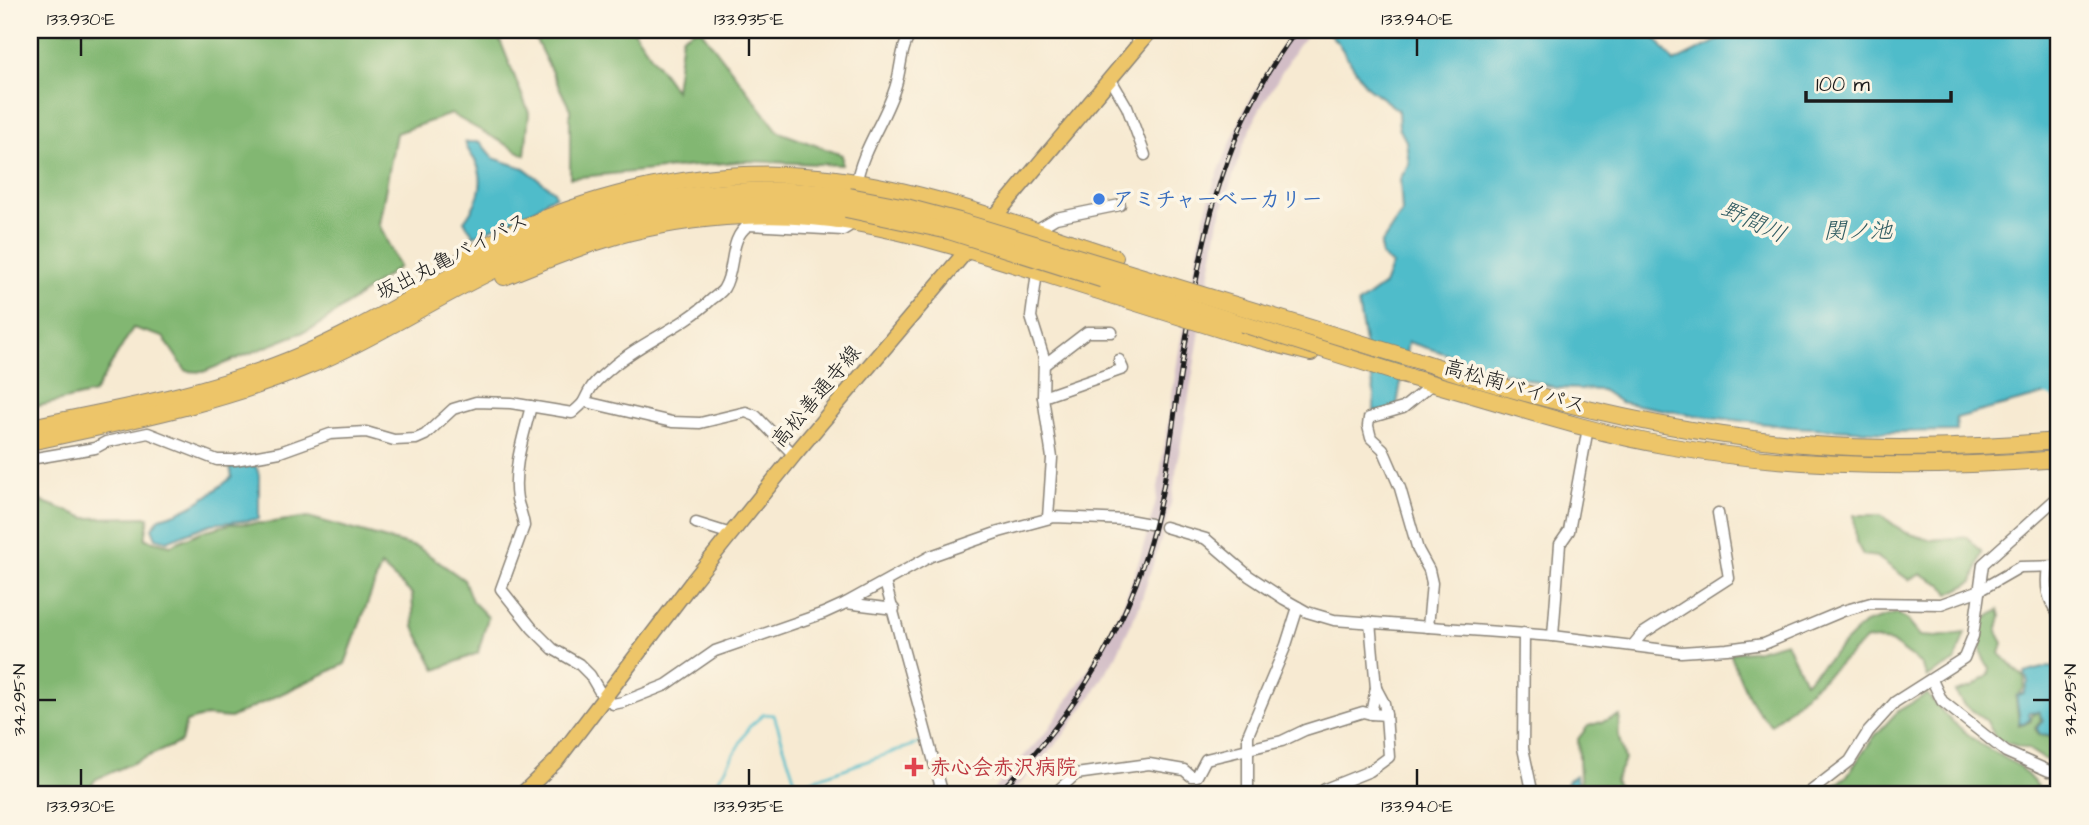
<svg xmlns="http://www.w3.org/2000/svg" width="2089" height="825" font-family="'Architects Daughter','Klee One',sans-serif">
  <rect width="100%" height="100%" fill="#fcf5e5"/>
  <filter id="ink" filterUnits="userSpaceOnUse"><feTurbulence type="fractalNoise" baseFrequency=".0143" numOctaves="2"/><feDisplacementMap in="SourceGraphic" scale="14" xChannelSelector="R" yChannelSelector="G"/><feConvolveMatrix kernelMatrix="1 2 1 2 8 2 1 2 1" color-interpolation-filters="sRGB"/></filter>
  <filter id="wash" filterUnits="userSpaceOnUse"><feTurbulence type="fractalNoise" baseFrequency=".00686" numOctaves="4" result="noise"/><feDisplacementMap in="SourceGraphic" scale="28" xChannelSelector="R" yChannelSelector="G"/><feGaussianBlur stdDeviation="1.57" result="paint"/><feColorMatrix in="noise" values="0 0 0 0 0 0 0 0 0 0 0 0 0 0 0 0 0 1.4 0 .05"/><feComposite in="paint" operator="in"/></filter>
  <g filter="url(#wash)">
    <rect width="100%" height="100%" fill="#f7ead2"/>
    <polygon fill="#d2bdc6" points="1292,30 1311,30 1297,47 1257,114 1242,149 1219,219 1171,503 1165,527 1139,607 1116,656 1093,694 1062,737 1010,795 988,795 1048,730 1101,650 1124,603 1141,555 1156,501 1180,344 1205,214 1215,180 1245,109"/>
    <g fill="#82b772" stroke="#4f6a47" stroke-width="2">
      <polygon points="30,30 496,30 529,113 525,155 451,114 396,133 379,224 399,267 316,327 203,372 186,371 163,337 133,328 94,393 30,408"/>
      <polygon points="531,30 633,30 675,90 682,37 694,30 701,30 779,132 842,155 842,165 746,161 570,178 570,109"/>
      <polygon points="30,497 86,518 149,517 145,539 171,545 203,531 230,524 267,523 308,517 419,548 464,580 472,601 488,617 478,653 436,670 414,627 412,594 381,566 345,664 230,718 206,716 186,722 181,742 96,779 84,795 30,795"/>
      <polygon points="1854,515 1881,515 1904,532 1930,540 1967,537 1982,552 1973,582 1949,594 1943,585 1921,574 1909,580 1877,557 1863,555 1856,542"/>
      <path d="M1999,610L2001,616L1997,632L2003,643L2000,654C2009,661 2014,670 2024,676C2026,685 2024,691 2016,696C2015,707 2020,715 2018,725H2023L2031,721L2032,713H2039L2041,721L2035,728L2038,735L2059,738V763L2044,759L2028,749L1997,740L1986,720L1963,704L1955,692L1972,687L1989,675L1990,669C1977,653 1980,640 1983,620Z"/>
      <path d="M1897,613L1907,620L1920,636L1936,637L1965,633L1955,661L1927,677L1921,664L1891,642L1867,639L1771,725C1749,705 1741,681 1730,653L1758,650L1786,642L1805,682L1865,623Z"/>
      <polygon points="1927,694 1948,718 1980,744 2019,766 2046,795 1822,795 1846,777 1874,737 1898,711"/>
      <polygon points="1620,716 1618,734 1625,760 1615,780 1622,795 1581,795 1578,739 1588,726"/>
    </g>
    <g fill="#4fbcca" stroke="#366c73" stroke-width="2">
      <polygon points="1326,30 1649,30 1674,62 1739,30 2059,30 2059,385 2055,391 2047,394 1956,418 1957,431 1888,432 1792,427 1693,415 1620,402 1602,390 1556,388 1408,342 1397,405 1388,412 1374,411 1374,392 1358,304 1384,285 1392,264 1381,256 1381,244 1402,212 1400,179 1409,164 1406,141 1399,128 1398,110 1366,86 1338,43"/>
      <path d="M465,142H480L493,158L524,168L554,191L556,196L548,199L535,210L474,236L464,221C477,204 487,183 476,162C471,154 467,150 465,142Z"/>
      <path d="M256,466L259,475V519L211,524L167,541L156,538L152,528L160,518C189,511 210,495 232,477L230,467Z"/>
      <path d="M2046,667L2059,668V736L2039,734L2037,728L2043,720L2038,711L2029,712L2030,719L2024,724L2019,723C2021,713 2016,706 2017,696L2024,693L2028,682L2025,673Z"/>
      <polygon points="1576,775 1578,795 1562,795 1568,780"/>
    </g>
    <g fill="none" stroke-linecap="round" stroke-linejoin="round">
      <polyline stroke="#4fbcca" stroke-width="2.5" points="705,795 723,773 749,727 764,714 774,715 796,784 798,785 925,741"/>
      <polyline stroke="#4fbcca" stroke-width="18" points="2033,380 2059,391"/>
    </g>
  </g>
  <g filter="url(#ink)">
    <g fill="none" stroke-linecap="round" stroke-linejoin="round">
      <defs>
        <g id="minor">
          <polyline points="1132,30 1139,45"/>
          <polyline points="1110,78 1127,107 1145,155"/>
          <path d="M856,186C861,149 886,120 896,85C902,66 900,45 914,30"/>
          <polyline points="1034,231 1056,218 1120,205"/>
          <polyline points="1037,272 1031,317 1044,358 1043,397 1052,458 1048,518"/>
          <polyline points="1044,365 1087,332 1112,332"/>
          <polyline points="1043,397 1123,369 1119,360"/>
          <polyline points="586,402 672,422 700,423 746,412 756,416 794,455"/>
          <path d="M531,406C524,435 512,469 517,499C519,508 523,516 524,526L501,589L532,628L553,649L579,664L590,675L604,699L613,704L623,702L666,685L715,651L824,613L846,603L931,556L999,532L1054,517L1128,520L1150,524"/>
          <path d="M30,459L95,448L106,442L148,433L217,460H235L280,452L330,434L366,432L394,440L416,439L425,435L453,409L476,402L511,403L572,413C588,400 582,402 591,388C595,381 604,374 610,369C641,341 682,328 712,299C716,296 722,292 724,288C736,269 728,238 749,225L843,230L848,227L850,219"/>
          <polyline points="696,523 731,534"/>
          <polyline points="1165,527 1206,539 1249,576 1284,599 1307,612 1334,620 1553,636 1681,652 1727,649 1764,644 1843,611 1871,603 1941,604 1980,590 2020,567 2059,566"/>
          <path d="M2048,567C2045,587 2047,599 2059,615"/>
          <polyline points="885,582 943,795"/>
          <polyline points="846,603 894,609"/>
          <polyline points="1428,627 1432,583 1429,570 1418,550 1400,488 1383,449 1371,438 1368,426 1369,418 1403,408 1432,384"/>
          <polyline points="1524,633 1523,748 1533,795"/>
          <polyline points="1553,636 1560,544 1569,531 1588,428"/>
          <polyline points="1633,645 1642,634 1729,578 1718,513"/>
          <polyline points="1932,680 1942,701 2006,752 2049,771 2059,771"/>
          <polyline points="1376,688 1384,703 1386,715"/>
          <polyline points="1325,789 1370,771 1389,757 1386,715 1371,714"/>
          <polyline points="1053,795 1076,774 1149,764 1184,770 1191,776 1197,776 1206,759 1282,741 1305,730 1363,712 1371,714 1376,688 1370,622"/>
          <polyline points="1248,795 1248,735 1286,645 1298,607"/>
          <polyline points="1806,795 1850,761 1868,732 1895,702 1964,658 1973,636 1983,564 2059,496"/>
        </g>
        <g id="major">
          <polyline points="987,226 1151,30"/>
          <polyline points="521,795 557,760 693,581 794,455 974,242"/>
        </g>
        <g id="highway">
          <path d="M461,260C565,198 696,165 818,177C920,187 1018,226 1115,257"/>
          <path d="M504,277C536,264 569,250 603,240C677,217 773,208 850,222C937,237 1021,267 1105,293"/>
          <polyline points="1232,333 1311,353"/>
          <path d="M1416,360C1546,403 1678,435 1815,445C1896,451 1978,447 2059,441"/>
          <path d="M1397,374C1488,397 1576,430 1668,446C1796,469 1930,469 2059,459"/>
          <path d="M30,427C121,409 215,392 301,355C365,328 422,290 484,259C599,202 720,179 849,196"/>
          <path d="M30,442C123,422 218,404 306,367C370,341 428,302 490,272C604,216 720,195 846,209"/>
        </g>
      </defs>
      <use href="#minor" stroke="#8a8377" stroke-width="13"/>
      <use href="#major" stroke="#8a8377" stroke-width="17"/>
      <use href="#highway" stroke="#8a8377" stroke-width="18"/>
      <use href="#minor" stroke="#fff" stroke-width="10"/>
      <use href="#major" stroke="#edc569" stroke-width="14"/>
      <use href="#highway" stroke="#edc569" stroke-width="16"/>
      <defs>
        <path id="rail" d="M996,795C1064,727 1117,647 1146,555C1162,506 1169,455 1176,404C1197,270 1212,141 1297,30"/>
      </defs>
      <use href="#rail" stroke="#1c1c1c" stroke-width="5"/>
      <use href="#rail" stroke="#fcf5e5" stroke-width="2.5" stroke-dasharray="8" stroke-linecap="butt"/>
      <defs>
        <g id="highway-bridge">
          <polyline points="849,196 906,207 959,221 1416,360"/>
          <polyline points="846,209 949,231 1410,377"/>
          <polyline points="1105,293 1232,333"/>
        </g>
      </defs>
      <use href="#highway-bridge" stroke="#8a8377" stroke-width="18" stroke-linecap="butt"/>
      <use href="#highway-bridge" stroke="#edc569" stroke-width="16"/>
    </g>
  </g>
  <path fill="none" stroke="#1c1c1c" stroke-width="2.5" d="M81,38V56M749,38V56M1417,38V56M38,700H56M2033,700H2050M81,769V786M749,769V786M1417,769V786"/>
  <circle fill="#3f7fe0" stroke="#fcf5e5" stroke-width="2.5" cx="1099" cy="199" r="7"/>
  <path fill="#e0444e" stroke="#fcf5e5" stroke-width="2.5" d="M910.5 756.5h7v7h7v7h-7v7h-7v-7h-7v-7h7z"/>
  <g text-anchor="middle" stroke-width="7" stroke-linejoin="round" paint-order="stroke">
    <g font-size="21" font-weight="bold" fill="#366cbe" stroke="#fcf5e5" text-anchor="start">
      <text x="1113" y="206">アミチャーベーカリー</text>
    </g>
    <g font-size="21" fill="#1c1c1c" stroke="#fcf5e5">
      <text transform="translate(452 256) rotate(-27)" y="7">坂出丸亀バイパス</text>
      <text transform="translate(1515 386) rotate(16)" y="7">高松南バイパス</text>
      <text transform="translate(816 396) rotate(-50)" y="7">高松善通寺線</text>
    </g>
    <g font-size="21" font-weight="bold" fill="#be3a42" stroke="#fcf5e5" text-anchor="start">
      <text x="930" y="774">赤心会赤沢病院</text>
    </g>
    <g font-size="23" font-style="italic" fill="#305c62" stroke="#fcf5e5">
      <text transform="translate(1754 221) rotate(25)" y="8">野間川</text>
      <text x="1858" y="238">関ノ池</text>
    </g>
  </g>
  <rect width="2089" height="825" fill="none" stroke="#fcf5e5" stroke-width="77"/>
  <path d="M1806 91v10h145v-10" fill="none" stroke="#1c1c1c" stroke-width="3.5"/>
  <text x="1816" y="91" font-size="21" fill="#1c1c1c" stroke="#fcf5e5" stroke-width="5" paint-order="stroke">100 m</text>
  <rect x="38" y="38" width="2012" height="748" fill="none" stroke="#1c1c1c" stroke-width="2.5"/>
  <g font-size="18" text-anchor="middle" fill="#1c1c1c">
    <text x="81" y="25">133.930°E</text>
    <text x="749" y="25">133.935°E</text>
    <text x="1417" y="25">133.940°E</text>
    <text transform="translate(19 700) rotate(-90)" y="6">34.295°N</text>
    <text transform="translate(2070 700) rotate(-90)" y="6">34.295°N</text>
    <text x="81" y="812">133.930°E</text>
    <text x="749" y="812">133.935°E</text>
    <text x="1417" y="812">133.940°E</text>
  </g>
</svg>
